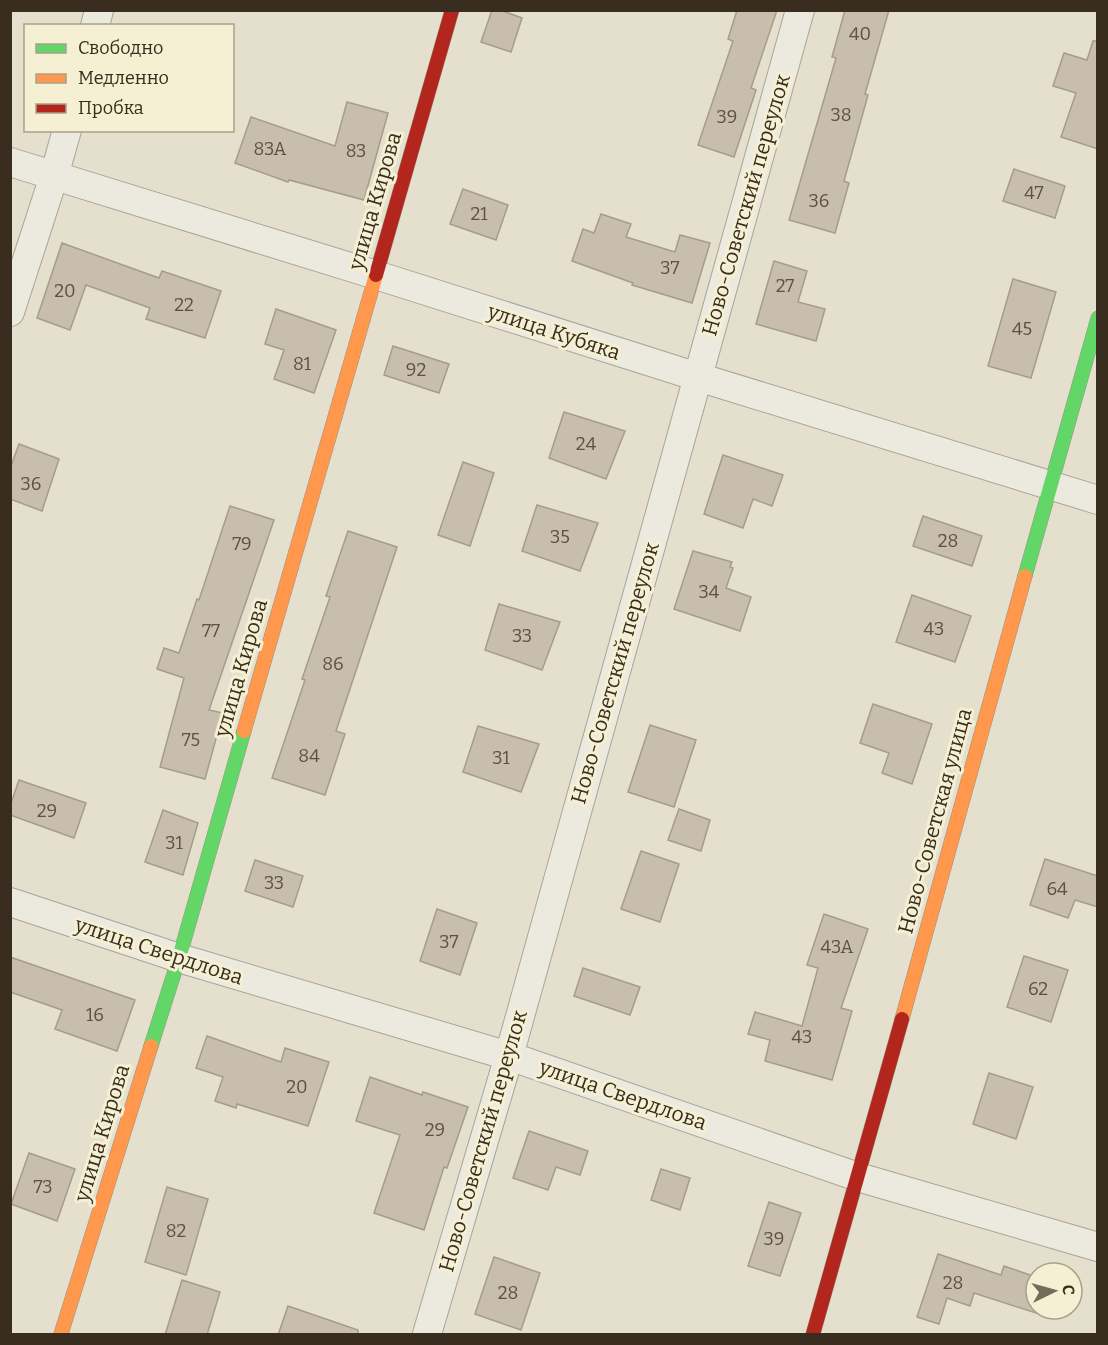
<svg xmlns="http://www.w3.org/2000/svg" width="1108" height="1345" font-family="Bitter,serif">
  <rect width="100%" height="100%" fill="#e4e0cd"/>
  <g fill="#c8beae" stroke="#a49c8c" stroke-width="1.5">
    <polygon points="492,10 500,10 522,18 511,52 481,42"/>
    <polygon points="737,10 777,10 751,88 756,90 734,157 698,145 733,41 728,39"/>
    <polygon points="845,10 889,10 865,94 868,95 844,181 849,183 835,233 789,220 836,58 832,57"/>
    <polygon points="1093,41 1098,41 1098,149 1061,137 1076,93 1053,86 1064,53 1087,60"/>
    <polygon points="347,102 388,113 364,200 289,180 288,182 235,163 251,117 335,146"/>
    <polygon points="1014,169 1065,186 1055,218 1003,201"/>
    <polygon points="463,189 508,205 496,240 450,224"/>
    <polygon points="601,214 631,224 626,237 675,252 680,235 710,243 692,303 632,285 633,283 572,261 583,229 594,233"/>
    <polygon points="62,243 159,278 162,271 221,291 205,338 146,319 150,308 86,285 70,330 37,318"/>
    <polygon points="774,261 807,271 798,302 825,309 816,341 756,324"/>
    <polygon points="1013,279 1056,292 1031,378 988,366"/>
    <polygon points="276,309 336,330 314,393 274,379 284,350 265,344"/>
    <polygon points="393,346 449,364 439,393 384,375"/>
    <polygon points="564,412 625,431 606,479 549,458"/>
    <polygon points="19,444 59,459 42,511 10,499 10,469"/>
    <polygon points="723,455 783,475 772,506 753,499 743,528 704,514"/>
    <polygon points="463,462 494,473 470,546 438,535"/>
    <polygon points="537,505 598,523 580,571 522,551"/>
    <polygon points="230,506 274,520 209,710 223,713 205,779 160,767 184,678 157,669 164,648 179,653 197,599 199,600"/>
    <polygon points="923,516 982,536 972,566 913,546"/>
    <polygon points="348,531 397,547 336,731 345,734 325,795 272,778 305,680 302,679 330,597 326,596"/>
    <polygon points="693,551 732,562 730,567 733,568 726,588 751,597 740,631 674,609"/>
    <polygon points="912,595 971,616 955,662 896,642"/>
    <polygon points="499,604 560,622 542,670 485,650"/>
    <polygon points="873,704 932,724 912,784 882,773 889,753 860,743"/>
    <polygon points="650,725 696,740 674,807 628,792"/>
    <polygon points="478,726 539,744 521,792 463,772"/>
    <polygon points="19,780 86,803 74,838 10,815 10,806"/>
    <polygon points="679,809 710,820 701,851 668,840"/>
    <polygon points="163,810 198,823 183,875 145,862"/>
    <polygon points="641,851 679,864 660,922 621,909"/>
    <polygon points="1045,859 1098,876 1098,907 1075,900 1068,918 1030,905"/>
    <polygon points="255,860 303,876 293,907 245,891"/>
    <polygon points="437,909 477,923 460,975 420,961"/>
    <polygon points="824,914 868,929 841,1008 852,1011 832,1080 765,1061 770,1040 748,1034 755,1012 802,1026 818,968 807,965"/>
    <polygon points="1024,956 1068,970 1051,1022 1007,1007"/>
    <polygon points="10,957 135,1000 117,1051 55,1029 62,1010 10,992"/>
    <polygon points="583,968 640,987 630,1015 574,996"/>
    <polygon points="207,1036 281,1062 285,1048 329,1062 308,1126 237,1104 236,1108 215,1101 223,1077 196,1068"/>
    <polygon points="989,1073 1033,1087 1016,1139 973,1124"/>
    <polygon points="370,1077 422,1095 423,1092 468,1107 447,1168 444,1167 424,1230 374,1213 400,1135 356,1121"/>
    <polygon points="529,1131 588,1151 580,1175 556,1167 548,1190 513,1178"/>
    <polygon points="29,1153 75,1169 57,1221 11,1204"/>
    <polygon points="661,1169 690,1178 680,1210 651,1200"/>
    <polygon points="167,1187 208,1199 186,1275 145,1262"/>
    <polygon points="769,1202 801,1213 780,1276 748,1266"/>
    <polygon points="938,1254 1001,1275 1004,1266 1036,1277 1036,1313 974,1293 970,1306 947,1298 939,1324 917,1317"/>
    <polygon points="494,1257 540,1273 521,1330 475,1314"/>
    <polygon points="182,1280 220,1292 207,1335 165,1335"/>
    <polygon points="288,1306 358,1330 358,1335 278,1335"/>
  </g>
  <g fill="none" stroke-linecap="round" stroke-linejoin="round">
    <defs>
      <g id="street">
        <polyline points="95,26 99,10"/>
        <polyline points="10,162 376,275 698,377 1098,500"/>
        <polyline points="10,312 54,176 67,130"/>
        <polyline points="10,902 179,958 509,1056 858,1177 1098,1247"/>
        <polyline points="427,1334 509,1056 800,10"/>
      </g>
      <g id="fast">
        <polyline points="1025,576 1098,318"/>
        <polyline points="151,1046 179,958 244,731"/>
      </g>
      <g id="slow">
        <polyline points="244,731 376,275"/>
        <polyline points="902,1019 1025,576"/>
        <polyline points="61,1334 151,1046"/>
      </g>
      <g id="jam">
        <polyline points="376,275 452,10"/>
        <polyline points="813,1334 902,1019"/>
      </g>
    </defs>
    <use href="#street" stroke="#a9a496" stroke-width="30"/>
    <use href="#fast" stroke="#999486" stroke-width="15"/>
    <use href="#slow" stroke="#999486" stroke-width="15"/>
    <use href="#jam" stroke="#999486" stroke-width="15"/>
    <use href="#street" stroke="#ece9de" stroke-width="28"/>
    <use href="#fast" stroke="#63d668" stroke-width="14"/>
    <use href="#slow" stroke="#ff974d" stroke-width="14"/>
    <use href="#jam" stroke="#b3261e" stroke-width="14"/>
  </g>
  <g text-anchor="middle" stroke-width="6" stroke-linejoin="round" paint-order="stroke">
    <g font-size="18" fill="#5c5142">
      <text x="860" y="40">40</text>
      <text x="841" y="121">38</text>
      <text x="727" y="123">39</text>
      <text x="270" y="155">83А</text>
      <text x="356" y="157">83</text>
      <text x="1034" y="199">47</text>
      <text x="819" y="207">36</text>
      <text x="479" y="220">21</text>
      <text x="670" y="274">37</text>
      <text x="785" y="292">27</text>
      <text x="65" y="297">20</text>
      <text x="184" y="311">22</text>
      <text x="1022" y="335">45</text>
      <text x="302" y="370">81</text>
      <text x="416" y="376">92</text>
      <text x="586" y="450">24</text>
      <text x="31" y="490">36</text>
      <text x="560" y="543">35</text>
      <text x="948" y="547">28</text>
      <text x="242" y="550">79</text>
      <text x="709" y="598">34</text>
      <text x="934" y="635">43</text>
      <text x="211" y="637">77</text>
      <text x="522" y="642">33</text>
      <text x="333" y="670">86</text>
      <text x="191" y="746">75</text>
      <text x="309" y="762">84</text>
      <text x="501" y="764">31</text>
      <text x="47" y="817">29</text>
      <text x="174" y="849">31</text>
      <text x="274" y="889">33</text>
      <text x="1057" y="895">64</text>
      <text x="449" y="948">37</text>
      <text x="837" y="953">43А</text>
      <text x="1038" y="995">62</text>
      <text x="95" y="1021">16</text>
      <text x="802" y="1043">43</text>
      <text x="297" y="1093">20</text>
      <text x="435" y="1136">29</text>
      <text x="43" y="1193">73</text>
      <text x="176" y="1237">82</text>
      <text x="774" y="1245">39</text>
      <text x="953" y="1289">28</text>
      <text x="508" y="1299">28</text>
    </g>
    <g font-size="21" fill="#382d1e" stroke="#f5efd3">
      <text transform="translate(375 201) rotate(-74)" y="7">улица Кирова</text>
      <text transform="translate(746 205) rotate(-74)" y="7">Ново-Советский переулок</text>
      <text transform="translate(554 332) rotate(18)" y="7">улица Кубяка</text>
      <text transform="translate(241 668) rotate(-74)" y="7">улица Кирова</text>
      <text transform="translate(615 673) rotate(-74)" y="7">Ново-Советский переулок</text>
      <text transform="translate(935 821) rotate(-75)" y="7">Ново-Советская улица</text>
      <text transform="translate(159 951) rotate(18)" y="7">улица Свердлова</text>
      <text transform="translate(623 1095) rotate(19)" y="7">улица Свердлова</text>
      <text transform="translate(102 1133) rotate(-73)" y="7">улица Кирова</text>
      <text transform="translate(483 1141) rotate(-74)" y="7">Ново-Советский переулок</text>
    </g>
  </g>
  <rect width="1108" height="1345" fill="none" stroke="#382d1e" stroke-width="24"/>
  <rect x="24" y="24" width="210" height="108" fill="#f5efd3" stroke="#a9a18b" stroke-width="1.5"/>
  <rect x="36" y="44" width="30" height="9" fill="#63d668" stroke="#a9a18b" stroke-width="1.5"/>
  <text x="78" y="54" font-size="18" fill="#382d1e">Свободно</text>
  <rect x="36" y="74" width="30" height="9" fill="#ff974d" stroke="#a9a18b" stroke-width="1.5"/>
  <text x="78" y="84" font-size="18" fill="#382d1e">Медленно</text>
  <rect x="36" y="104" width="30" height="9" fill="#b3261e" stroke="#a9a18b" stroke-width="1.5"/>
  <text x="78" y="114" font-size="18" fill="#382d1e">Пробка</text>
  <g transform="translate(1054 1291) rotate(85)"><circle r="28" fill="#f5efd3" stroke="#a9a18b" stroke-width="1.5"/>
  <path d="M0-4.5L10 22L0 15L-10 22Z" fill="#746c5b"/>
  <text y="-9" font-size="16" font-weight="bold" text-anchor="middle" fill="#382d1e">С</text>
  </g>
</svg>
